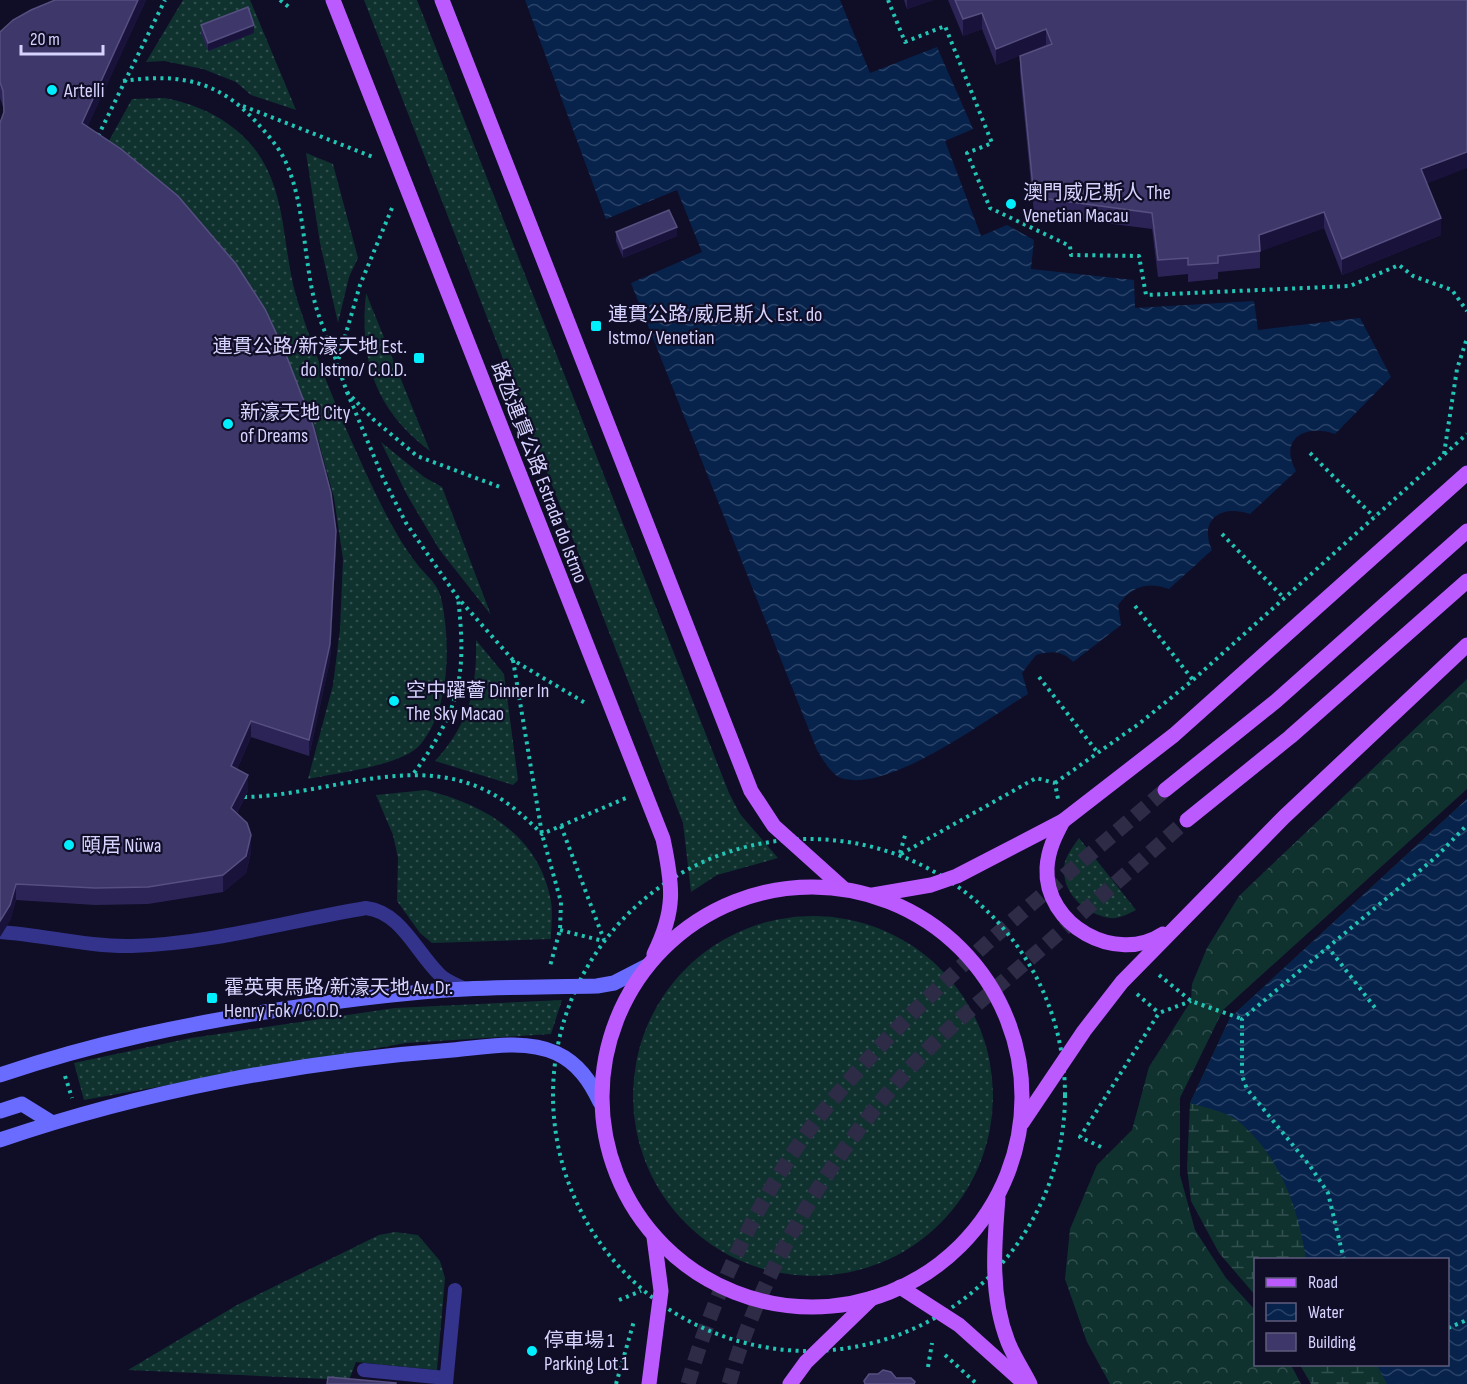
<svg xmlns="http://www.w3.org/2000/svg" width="1467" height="1384" font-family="'Sofia Sans Condensed','Noto Sans SC',sans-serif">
  <defs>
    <pattern id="grass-dots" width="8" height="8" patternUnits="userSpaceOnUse" patternTransform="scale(1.5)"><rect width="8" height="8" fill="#0f322f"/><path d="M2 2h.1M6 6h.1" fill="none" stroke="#314f4e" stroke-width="1.8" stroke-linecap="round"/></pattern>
    <pattern id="forest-crowns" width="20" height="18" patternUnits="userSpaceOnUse" patternTransform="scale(1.5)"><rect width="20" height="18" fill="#0f322f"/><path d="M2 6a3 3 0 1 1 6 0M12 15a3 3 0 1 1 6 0" fill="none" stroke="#314f4e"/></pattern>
    <pattern id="wetland-marsh" width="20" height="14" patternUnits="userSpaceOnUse" patternTransform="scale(1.5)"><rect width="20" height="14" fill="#0f322f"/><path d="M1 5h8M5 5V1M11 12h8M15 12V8" fill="none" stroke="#314f4e"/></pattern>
    <pattern id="water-waves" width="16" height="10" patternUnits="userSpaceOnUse" patternTransform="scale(1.5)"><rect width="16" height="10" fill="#07234c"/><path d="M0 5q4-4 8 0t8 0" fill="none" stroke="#2a4267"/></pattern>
  </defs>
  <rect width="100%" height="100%" fill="#100d27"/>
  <g fill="url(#grass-dots)">
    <polygon points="183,0 250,0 296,110 251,95 236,82 203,69 164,61 146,62"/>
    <polygon points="364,0 417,0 729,793 740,814 778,858 717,875 691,892 683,823"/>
    <path d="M165,98C201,105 235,122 257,152C288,196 282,250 297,299C311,343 329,389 347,431C360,460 373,490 388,518C396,533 406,550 417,564C423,572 432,579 437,588C441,594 443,606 444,614C450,654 448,712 420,745C401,766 336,773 308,779L333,685L340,629L343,559L334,498L313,421L267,319L105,148L132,99Z"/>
    <polygon points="306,153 333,164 358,258 349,277 338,323 320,243"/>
    <path d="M366,293L430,451C375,410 359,360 366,293Z"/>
    <polygon points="381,442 424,477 442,487 491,615 439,549 407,495"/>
    <path d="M476,640L504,674L518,780L513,785L435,761C469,724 477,689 476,640Z"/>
    <path d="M426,790C486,805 539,836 551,901C553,913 551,927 551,939L432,943L420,933L397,901L398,858L393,835L376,795Z"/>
    <path d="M1079,838L1136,910C1128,914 1119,919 1110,918C1087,915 1064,895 1064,871C1063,859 1072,848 1079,838Z"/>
    <circle cx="813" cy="1096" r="180"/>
    <polygon points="562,1000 551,1034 406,1043 84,1100 74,1063 191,1038 395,1008"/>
    <polygon points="395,1232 418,1235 440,1261 445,1278 437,1370 356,1362 349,1380 128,1370 237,1305 379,1235"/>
  </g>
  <polygon fill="url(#forest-crowns)" points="1467,679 1467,789 1223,1010 1180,1098 1180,1175 1195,1230 1226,1278 1255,1310 1256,1364 1291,1365 1301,1384 1110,1384 1087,1342 1065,1279 1070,1229 1097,1165 1132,1130 1149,1067 1191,1001 1192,984 1207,948 1239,896"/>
  <polygon fill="url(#wetland-marsh)" points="1467,799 1467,1384 1311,1384 1300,1365 1448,1364 1448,1260 1256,1260 1255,1295 1219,1253 1191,1201 1187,1168 1190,1103 1230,1018"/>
  <g fill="url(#water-waves)">
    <path d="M525,0H840L870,73L937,47L973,129L945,141L981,236L1007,225L1034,240L1031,269L1134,280L1135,308L1254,301L1258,330L1360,318L1391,377L1335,434C1306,424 1278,438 1296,471L1250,514C1222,504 1198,519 1212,550L1169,589C1146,581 1132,587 1118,605L1121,625L1073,662C1063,650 1049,651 1036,655L1022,673L1028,694C987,719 893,790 845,779C832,777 824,761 817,750L631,283L702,252L677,190L606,219Z"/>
    <path d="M1467,799V1384H1387L1377,1365L1448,1364V1260L1306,1259C1298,1207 1280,1156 1238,1121C1225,1111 1206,1108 1190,1103L1230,1018Z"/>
  </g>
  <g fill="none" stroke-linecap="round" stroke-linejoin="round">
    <g stroke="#2e2b47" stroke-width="15" stroke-dasharray="15 8" stroke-linecap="butt">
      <path d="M688,1384C714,1292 762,1188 822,1113C920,990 1047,893 1165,790"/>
      <path d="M729,1384C761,1267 840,1138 926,1051C958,1019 993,991 1027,961C1081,914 1134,867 1187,820"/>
    </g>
    <g stroke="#22c4b4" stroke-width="4" stroke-dasharray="3 4.5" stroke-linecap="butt">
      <polyline points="280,0 290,8"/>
      <polyline points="888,0 905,42 945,26 992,143 967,153 990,208 1070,246 1071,255 1139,256 1146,295 1350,286 1399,265 1413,276 1452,290 1467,311"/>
      <path d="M123,81C179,73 219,80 258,124C269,136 281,150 287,165C304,204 304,257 314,299C319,321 330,342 337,363"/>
      <polyline points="243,106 373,157"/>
      <polyline points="98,136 165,0"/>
      <polyline points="392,208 360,285 337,364 347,392 373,419 417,456 500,487"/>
      <polyline points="347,392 383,478 406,523 458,598 513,660 587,704"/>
      <polyline points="1310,453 1374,517"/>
      <polyline points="1444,454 1457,369 1467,338"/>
      <polyline points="1222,534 1283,597"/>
      <polyline points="1135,606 1193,680"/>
      <polyline points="513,660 542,834 561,902 560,930 550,966"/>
      <polyline points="1039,677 1098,753"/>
      <path d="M414,773C460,710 467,675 458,598"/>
      <polyline points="1055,783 1140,723 1193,680 1467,434"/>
      <path d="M244,797C331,796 423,746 504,801C517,810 530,822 542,834L626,798"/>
      <polyline points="561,826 604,940"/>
      <circle cx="809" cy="1095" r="256"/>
      <polyline points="900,853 906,832"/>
      <polyline points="901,854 1036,778 1055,783 1058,799"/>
      <polyline points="560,930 603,941"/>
      <polyline points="1327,946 1376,1009"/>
      <polyline points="1159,975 1191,1001 1242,1019"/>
      <polyline points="1137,994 1159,1013"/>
      <polyline points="65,1076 72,1098"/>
      <polyline points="1101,1147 1080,1137 1159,1013 1191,1001"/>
      <polyline points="1344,1260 1328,1193 1310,1166 1247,1089 1242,1076 1242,1019 1436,857 1467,825"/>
      <polyline points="619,1300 641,1291"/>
      <polyline points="1448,1328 1467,1320"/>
      <polyline points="945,1355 977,1384"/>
      <polyline points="928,1367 932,1343"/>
      <polyline points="616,1384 634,1321"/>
    </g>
    <g stroke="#33338b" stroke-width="14">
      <path d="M0,932C44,935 88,947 132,946C211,944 288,921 366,908C401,912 416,952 440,975C446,981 457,985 465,989"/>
      <polyline points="364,1370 446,1378"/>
      <polyline points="446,1384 455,1290"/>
    </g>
    <g stroke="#6a6cff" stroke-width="15">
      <path d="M0,1075C93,1043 187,1024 284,1009C344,1000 404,992 465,989C508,987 553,987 597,986L614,983L647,966"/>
      <polyline points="0,1111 22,1104 51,1122"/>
      <path d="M0,1140C143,1091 302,1061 453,1050C485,1047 525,1039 556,1053C578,1063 590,1081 600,1102"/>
    </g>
    <g stroke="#bb5aff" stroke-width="15">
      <path d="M333,0L663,839C673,886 676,910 654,954"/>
      <polyline points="442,0 751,791 774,826 843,888"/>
      <polyline points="1165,790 1276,701 1467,531"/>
      <polyline points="1187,820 1290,737 1467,581"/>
      <path d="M1063,821C1055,836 1048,850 1047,868C1044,925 1116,965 1163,934"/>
      <circle cx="812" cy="1097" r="210"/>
      <polyline points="873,895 931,885 957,876 1063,821 1174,735 1467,473"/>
      <polyline points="1022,1123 1084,1031 1122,982 1284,817 1467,645"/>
      <path d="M998,1198C994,1247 990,1296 1008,1342C1014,1357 1023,1370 1030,1384"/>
      <polyline points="900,1287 959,1325 1025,1384"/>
      <polyline points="649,1384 661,1291 654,1237"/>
      <polyline points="790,1384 806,1362 872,1298"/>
    </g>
  </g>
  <g fill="#2c2457">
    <polygon points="55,0 146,0 87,127 336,547 330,660 309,756 251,737 237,769 248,791 237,813 251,852 246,873 223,892 148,904 95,905 16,900 10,921 3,114 3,107 0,98 0,32"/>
    <polygon points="904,0 933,0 907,9"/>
    <polygon points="948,0 1467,0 1427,184 1441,235 1342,275 1324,228 1260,251 1260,268 1218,272 1218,279 1188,282 1188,274 1158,277 1152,229 1034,214 1020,73 1020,56 1046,45 996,65 982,29 963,36"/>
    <polygon points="201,25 254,33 208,51 201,33"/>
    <polygon points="616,232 677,236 623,258 616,241"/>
  </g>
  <g fill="#19133c">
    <polygon points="138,0 146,0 82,139 82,123"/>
    <polygon points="907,0 933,0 907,9"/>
    <polygon points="982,13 982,29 963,36 963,19"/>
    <polygon points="254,25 254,33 208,51 208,43"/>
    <polygon points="1046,29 1046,45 996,65 996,49"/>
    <polygon points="1467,152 1467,168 1421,186 1421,169"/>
    <polygon points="1324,212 1324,228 1259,252 1259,235"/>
    <polygon points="1441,218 1441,235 1342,275 1342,259"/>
    <polygon points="677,227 677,236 623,258 623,249"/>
    <polygon points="336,531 336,547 330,660 309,756 309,740"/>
    <polygon points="251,721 251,737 231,782 231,766"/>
    <polygon points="248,775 248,791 231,824 231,808"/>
    <polygon points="251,835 251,852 246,873 223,892 223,875"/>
    <polygon points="16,884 16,900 10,921 0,937 0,921"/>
  </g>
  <g fill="#3e3769" stroke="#564f80" stroke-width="1.5">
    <polygon points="55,0 138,0 82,123 121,149 178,196 236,264 265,309 285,352 313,425 331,493 336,531 330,644 309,740 251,721 231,766 248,775 231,808 247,823 251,835 246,856 223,875 148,887 95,888 16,884 10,905 0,921 0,123 4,112 3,91 0,82 0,32 13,20 31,10"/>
    <polygon points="955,0 1467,0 1467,152 1421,169 1441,218 1342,259 1324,212 1259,235 1260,251 1218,256 1218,263 1188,265 1188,258 1158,260 1152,213 1034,197 1020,56 1052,44 1046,29 996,49 982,13 963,19"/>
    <polygon points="248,7 254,25 208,43 201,25"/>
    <polygon points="669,210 677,227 623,249 616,232"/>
    <polygon points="883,1370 891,1372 896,1378 911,1378 915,1382 914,1384 865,1384 864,1381 869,1374 878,1374"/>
    <polygon points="328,1377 396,1383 396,1384 327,1384"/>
  </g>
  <g fill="#00effe" stroke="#100d27" stroke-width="2">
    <circle cx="52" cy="90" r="6"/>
    <circle cx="1011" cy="204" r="6"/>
    <rect x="590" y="320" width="12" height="12" rx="3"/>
    <rect x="413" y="352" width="12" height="12" rx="3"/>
    <circle cx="228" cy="424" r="6"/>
    <circle cx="394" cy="701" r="6"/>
    <circle cx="69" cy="845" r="6"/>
    <rect x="206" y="992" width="12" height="12" rx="3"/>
    <circle cx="532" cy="1351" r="6"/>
  </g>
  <g text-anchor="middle" stroke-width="4.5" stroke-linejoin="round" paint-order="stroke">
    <g font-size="20" fill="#d6d3ff" stroke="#100d27" text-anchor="start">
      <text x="64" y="97">Artelli</text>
      <text x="1023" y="199">澳門威尼斯人 The<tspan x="1023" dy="23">Venetian Macau</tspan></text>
      <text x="608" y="321">連貫公路/威尼斯人 Est. do<tspan x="608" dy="23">Istmo/ Venetian</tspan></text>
      <text x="407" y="353" text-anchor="end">連貫公路/新濠天地 Est.<tspan x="407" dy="23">do Istmo/ C.O.D.</tspan></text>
      <text x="240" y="419">新濠天地 City<tspan x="240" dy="23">of Dreams</tspan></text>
      <text x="406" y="697">空中躍薈 Dinner In<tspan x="406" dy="23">The Sky Macao</tspan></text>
      <text x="81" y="852">頤居 Nüwa</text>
      <text x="224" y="994">霍英東馬路/新濠天地 Av. Dr.<tspan x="224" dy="23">Henry Fok / C.O.D.</tspan></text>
      <text x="544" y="1347">停車場 1<tspan x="544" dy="23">Parking Lot 1</tspan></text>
    </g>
    <g font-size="20" fill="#d6d3ff" stroke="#100d27">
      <text transform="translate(540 472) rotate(69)" y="7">路氹連貫公路 Estrada do Istmo</text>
    </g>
  </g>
  <rect x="1254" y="1258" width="195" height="108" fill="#100d27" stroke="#5f5c7d" stroke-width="1.5"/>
  <rect x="1266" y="1278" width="30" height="9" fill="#bb5aff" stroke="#5f5c7d" stroke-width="1.5"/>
  <text x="1308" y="1288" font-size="18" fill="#d6d3ff">Road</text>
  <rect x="1266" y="1303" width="30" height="18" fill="url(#water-waves)" stroke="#5f5c7d" stroke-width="1.5"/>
  <text x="1308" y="1318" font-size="18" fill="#d6d3ff">Water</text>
  <rect x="1266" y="1333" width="30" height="18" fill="#3e3769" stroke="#5f5c7d" stroke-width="1.5"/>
  <text x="1308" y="1348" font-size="18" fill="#d6d3ff">Building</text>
  <path d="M21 45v9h82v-9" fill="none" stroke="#d6d3ff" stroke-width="3"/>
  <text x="30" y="45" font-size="18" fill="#d6d3ff" stroke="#100d27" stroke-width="4.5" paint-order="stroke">20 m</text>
</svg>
